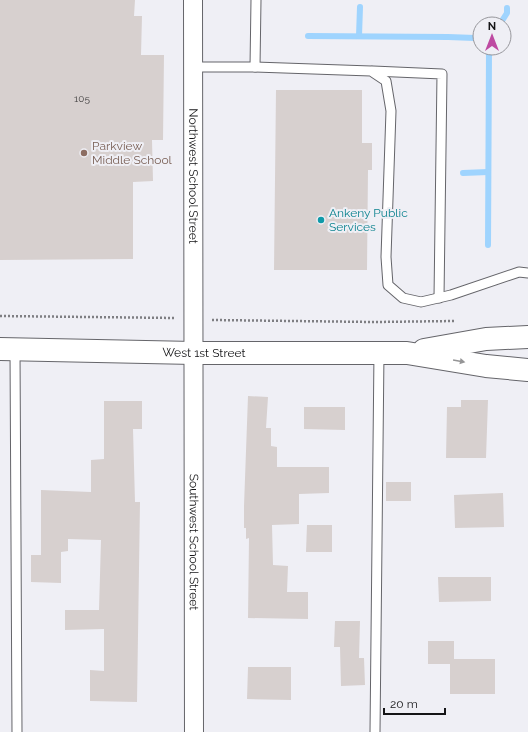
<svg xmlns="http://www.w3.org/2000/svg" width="528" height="732" font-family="Raleway,sans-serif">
  <rect width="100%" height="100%" fill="#efeff5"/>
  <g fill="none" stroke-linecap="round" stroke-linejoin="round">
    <g stroke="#9fd4fe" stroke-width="6">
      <polyline points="500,24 507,13 507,8"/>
      <polyline points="308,36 448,37 475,38 480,41"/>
      <polyline points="359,36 360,7"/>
      <polyline points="487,48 489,52 488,245"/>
      <polyline points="463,173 488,172"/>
    </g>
  </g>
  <g fill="#d7d0cf">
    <polygon points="0,0 135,0 134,16 142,16 141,55 164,55 163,140 152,140 153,181 133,182 133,259 0,260"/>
    <polygon points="276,90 362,90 362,143 372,143 372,170 368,170 367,270 274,270"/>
    <polygon points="248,396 268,397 266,428 271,428 271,446 277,447 277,467 329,467 329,493 299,494 299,524 272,525 273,565 288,566 287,592 308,592 308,619 248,618 249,538 246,539 246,528 244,528 244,506"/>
    <polygon points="461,400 488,400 486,458 446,458 447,407 461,407"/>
    <polygon points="104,401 142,401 142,429 133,429 135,502 140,502 137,702 90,701 90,670 104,671 104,629 65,630 65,610 99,610 101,540 68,539 68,551 61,552 61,583 31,582 31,555 41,555 41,490 91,492 91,460 104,459"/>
    <polygon points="304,407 345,407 345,430 304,429"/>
    <rect x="386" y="482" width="25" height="19"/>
    <polygon points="503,493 504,527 455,528 454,495"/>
    <polygon points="307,525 332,525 332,552 306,552"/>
    <polygon points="438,577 491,577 491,601 439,602"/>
    <polygon points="335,621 360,621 359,658 364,658 365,685 341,686 340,647 334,647"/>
    <polygon points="428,641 454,641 454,659 495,659 495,694 450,694 450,664 428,664"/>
    <polygon points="248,667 291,667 291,700 247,699"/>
  </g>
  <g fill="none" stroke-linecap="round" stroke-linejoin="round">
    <defs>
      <g id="service">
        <polyline points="194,67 255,67 371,71 386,81 391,111 386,257 388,285 403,298 421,302 451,295 519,272 528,273"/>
        <polyline points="255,67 256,0"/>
        <polyline points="373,71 442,74 439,298"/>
        <polyline points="15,350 17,732"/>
        <polyline points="375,732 379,352"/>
      </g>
      <g id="minor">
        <path id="s1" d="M193,0L194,732"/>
      </g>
      <g id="secondary">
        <path id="s2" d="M0,349L194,353H407L486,366L528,370"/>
        <polyline points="424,350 486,339 528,337"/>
      </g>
    </defs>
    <use href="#service" stroke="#65656a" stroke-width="11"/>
    <use href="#minor" stroke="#65656a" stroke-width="20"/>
    <use href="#secondary" stroke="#65656a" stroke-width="24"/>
    <g stroke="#7e7e82" stroke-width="2.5" stroke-dasharray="2 2" stroke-linecap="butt">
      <polyline points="0,316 175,318"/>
      <polyline points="212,320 374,322 455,321"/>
    </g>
    <use href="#service" stroke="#fff" stroke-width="9"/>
    <use href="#minor" stroke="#fff" stroke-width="18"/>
    <use href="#secondary" stroke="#fff" stroke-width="22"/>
  </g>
  <defs><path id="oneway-solid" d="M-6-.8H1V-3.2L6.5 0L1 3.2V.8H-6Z"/></defs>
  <use fill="#959596" href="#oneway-solid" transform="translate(459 361) rotate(10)"/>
  <circle fill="#8d6e63" stroke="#efeff5" stroke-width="1.5" cx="84" cy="153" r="4"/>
  <circle fill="#0f9aa8" stroke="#efeff5" stroke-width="1.5" cx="321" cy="220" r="4"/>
  <g text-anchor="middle" stroke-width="4" stroke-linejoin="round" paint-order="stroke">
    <g font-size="10" fill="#454344">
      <text x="82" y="102">105</text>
    </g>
    <g font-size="12" fill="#785e54" stroke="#efeff5" text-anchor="start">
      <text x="92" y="150">Parkview<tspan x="92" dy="14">Middle School</tspan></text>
    </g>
    <g font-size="12" fill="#141416" stroke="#efeff5">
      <text dy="4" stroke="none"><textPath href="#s1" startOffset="176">Northwest School Street</textPath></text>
      <text dy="4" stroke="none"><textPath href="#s2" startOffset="204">West 1st Street</textPath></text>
      <text dy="4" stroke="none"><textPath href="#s1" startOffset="542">Southwest School Street</textPath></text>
    </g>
    <g font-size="12" fill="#0d838f" stroke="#efeff5" text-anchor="start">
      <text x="329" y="217">Ankeny Public<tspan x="329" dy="14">Services</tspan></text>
    </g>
  </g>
  <g transform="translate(492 36)"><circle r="19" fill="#efeff5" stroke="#97979c"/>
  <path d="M0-3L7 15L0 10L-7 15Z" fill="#be4aa2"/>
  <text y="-6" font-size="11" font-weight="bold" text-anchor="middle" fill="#141416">N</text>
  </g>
  <path d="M384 708v6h61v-6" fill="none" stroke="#141416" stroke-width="2"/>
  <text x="390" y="708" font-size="12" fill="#141416" stroke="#efeff5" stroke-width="3" paint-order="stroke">20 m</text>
</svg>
